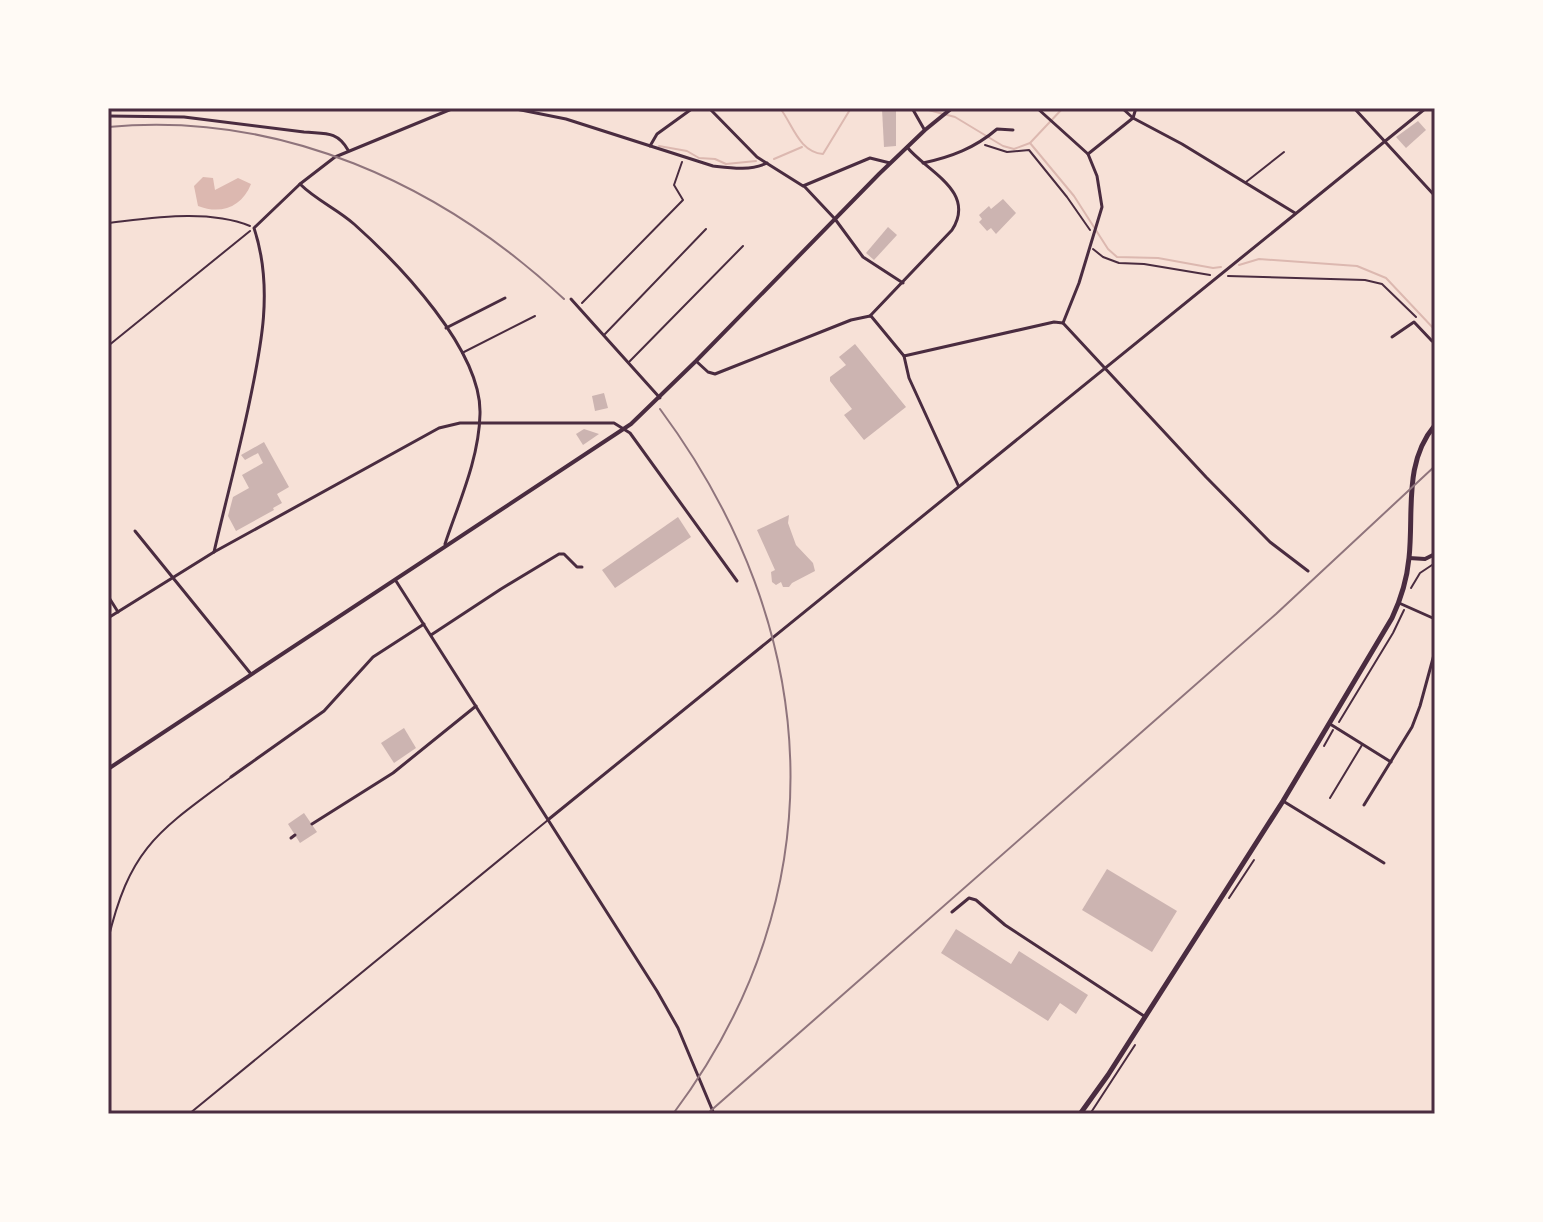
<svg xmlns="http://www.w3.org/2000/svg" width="1543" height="1222" font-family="Merriweather,serif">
  <rect width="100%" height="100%" fill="#f7e1d7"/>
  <path fill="#dcb8b0" d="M203,177L213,178L215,190L238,178L251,184C242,207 221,215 198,206L194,186Z"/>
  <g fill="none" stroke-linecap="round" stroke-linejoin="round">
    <g stroke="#dcb8b0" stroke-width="2">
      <path d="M780,108C793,125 799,152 823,154L851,108"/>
      <polyline points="921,108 955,117 1003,146 1014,149 1030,143 1063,108"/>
      <polyline points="1030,143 1074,196 1108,249 1117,257 1158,258 1213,268 1221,267"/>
      <polyline points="659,146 687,151 699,158 715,159 726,164 756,161"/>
      <polyline points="774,159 802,147"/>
      <polyline points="1239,265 1259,259 1357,266 1386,278 1435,330"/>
    </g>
  </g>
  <g fill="#ccb4b1">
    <polygon points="896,108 896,146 884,147 882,109"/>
    <polygon points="1418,121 1426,130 1406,148 1396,137"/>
    <polygon points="1003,199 1016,213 996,234 991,228 987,231 979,222 982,219 979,215 989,206 991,209"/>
    <polygon points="888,227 897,235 874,260 866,253"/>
    <polygon points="855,344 906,407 864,440 844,415 852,409 830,381 830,377 846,365 839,357"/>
    <polygon points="604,393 608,408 595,411 592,396"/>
    <polygon points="584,429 599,434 583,445 576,434"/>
    <polygon points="264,442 289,487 277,494 282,503 273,508 274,510 236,531 228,516 233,497 249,488 242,475 263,463 258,453 245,460 241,455"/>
    <polygon points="789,515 788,523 796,545 813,563 815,571 792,583 789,587 783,587 781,582 776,585 772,582 771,572 775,570 757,530"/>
    <polygon points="678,517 691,537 615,588 602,570"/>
    <polygon points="404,728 416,748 394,763 381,743"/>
    <polygon points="304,813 317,832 300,843 288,824"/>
    <polygon points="1107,869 1177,911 1152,952 1082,910"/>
    <polygon points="956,929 1011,964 1019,951 1088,995 1076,1014 1060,1003 1048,1021 941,953"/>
  </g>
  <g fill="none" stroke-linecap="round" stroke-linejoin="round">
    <g stroke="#4a2c40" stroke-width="2">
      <polyline points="985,145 1007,152 1029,150 1067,197 1090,230"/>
      <path d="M108,223C153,218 207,209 250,226"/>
      <polyline points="1093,249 1103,257 1119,263 1144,264 1210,275"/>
      <polyline points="1228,276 1365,280 1382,284 1416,317"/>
      <polyline points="582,303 683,200 674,185 682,162"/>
      <polyline points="108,346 250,231"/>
      <polyline points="1411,588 1420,573 1435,563"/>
      <polyline points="1339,722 1393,633 1404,610"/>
      <polyline points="1324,746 1333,730"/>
      <polyline points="1229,898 1254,860"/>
      <polyline points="1090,1114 1135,1045"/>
    </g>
    <g stroke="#4a2c40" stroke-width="2">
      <polyline points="1246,182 1284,152"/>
      <polyline points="605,334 706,229"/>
      <polyline points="462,353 535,316"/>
      <polyline points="629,362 743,246"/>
      <polyline points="1330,798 1362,745"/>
      <path d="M108,940C130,848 157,832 230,778"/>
      <polyline points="189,1114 548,820"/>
    </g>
    <g stroke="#4a2c40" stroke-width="3">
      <path d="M511,108L566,119L713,166C731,168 750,171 767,163"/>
      <polyline points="709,108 757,157 803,186 870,158 890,163"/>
      <polyline points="912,108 924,129"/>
      <polyline points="1037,108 1088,154 1097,176 1102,207 1079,283 1063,323 1206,477 1270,542 1308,571"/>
      <polyline points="1122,108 1133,118 1182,144 1295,213"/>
      <polyline points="1354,108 1435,196"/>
      <path d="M108,116L184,117L304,132C324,134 337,130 348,150"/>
      <polyline points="650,146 657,134 693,108"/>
      <polyline points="1088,154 1133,118 1136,108"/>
      <path d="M923,163C951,157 975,148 997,129L1013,130"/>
      <path d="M300,184C316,200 337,209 354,224C399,264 482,350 480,414C479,459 459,502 445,544"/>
      <polyline points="804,186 835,219 863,257 903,283"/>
      <polyline points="571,299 660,398"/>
      <path d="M870,316L952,230C977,191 926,171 907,147"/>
      <polyline points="871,316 904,356 1054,322 1063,323"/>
      <polyline points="446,328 505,298"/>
      <polyline points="1392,337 1414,322 1432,341"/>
      <polyline points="904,356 909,378 958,485"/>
      <polyline points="696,361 708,372 715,374 851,320 870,316"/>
      <polyline points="135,531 251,674"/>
      <path d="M214,552C225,504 238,456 248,409C261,348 274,288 254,228L300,184L335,157L454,108"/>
      <polyline points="396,581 657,991 678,1028 714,1114"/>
      <polyline points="108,596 118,612"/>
      <polyline points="1399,603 1435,619"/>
      <polyline points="108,618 214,552 439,428 460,423 614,423 630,433 737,581"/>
      <polyline points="431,635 501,589 559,554 564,554 577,567 582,567"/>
      <polyline points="1330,724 1391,762"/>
      <polyline points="231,777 324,711 373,657 424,624"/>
      <polyline points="1283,801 1384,863"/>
      <polyline points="1364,805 1412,727 1420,706 1435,651"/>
      <polyline points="549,819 1426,108"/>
      <polyline points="312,824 393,773 476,706"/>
      <polyline points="291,838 295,835"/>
      <polyline points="952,912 969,898 976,900 1005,925 1144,1016"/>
    </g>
    <g stroke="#4a2c40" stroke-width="4">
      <polyline points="1409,558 1425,559 1435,554"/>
      <polyline points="108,769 631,424 696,361 879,174 925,130 952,108"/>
    </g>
    <path stroke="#4a2c40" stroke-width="5" d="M1080,1114L1108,1075L1283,801L1392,618C1401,599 1407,579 1409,558C1414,512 1403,463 1435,425"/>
    <g stroke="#8f747c" stroke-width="2">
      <path d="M108,127C280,111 440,183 564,299"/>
      <path d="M660,409C823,629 840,891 673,1114"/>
      <polyline points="707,1114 1276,614 1435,466"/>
    </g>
  </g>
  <rect width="1543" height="1222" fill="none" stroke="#fffaf5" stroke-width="220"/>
  <rect x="110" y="110" width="1323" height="1002" fill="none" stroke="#4a2c40" stroke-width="3"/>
</svg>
